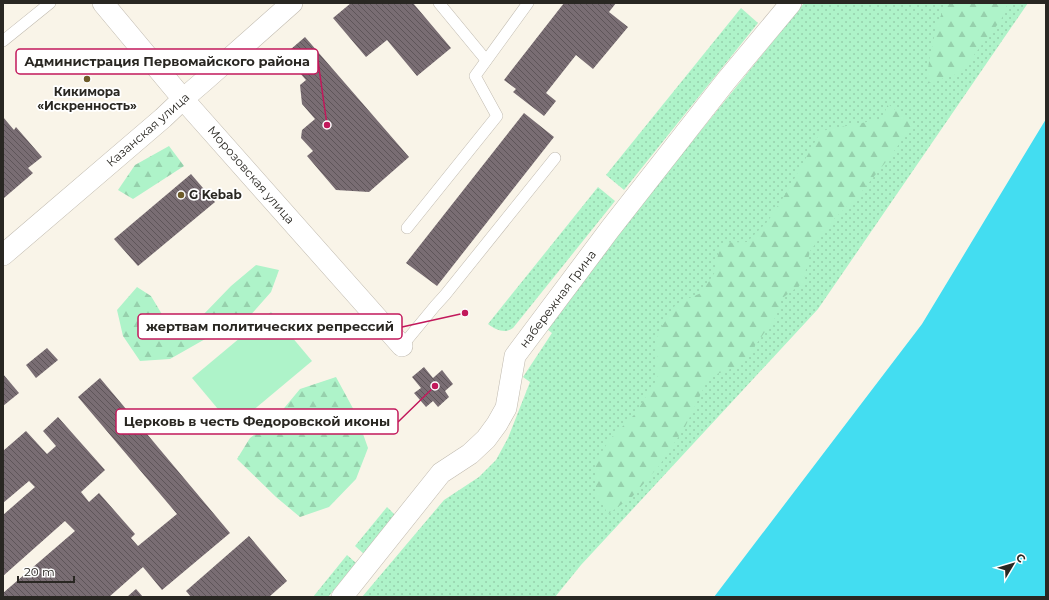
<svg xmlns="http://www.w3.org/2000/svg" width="1049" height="600" font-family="Montserrat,sans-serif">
  <defs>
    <pattern id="grass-dots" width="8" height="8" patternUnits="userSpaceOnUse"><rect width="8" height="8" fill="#aef3c9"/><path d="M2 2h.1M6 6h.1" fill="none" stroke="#96d0ac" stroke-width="1.8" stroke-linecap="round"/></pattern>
    <pattern id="forest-firs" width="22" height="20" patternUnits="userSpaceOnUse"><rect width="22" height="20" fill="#aef3c9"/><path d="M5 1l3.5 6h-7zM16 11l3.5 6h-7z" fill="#96d0ac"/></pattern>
    <pattern id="building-back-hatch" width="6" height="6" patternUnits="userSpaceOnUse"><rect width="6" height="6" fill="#796d73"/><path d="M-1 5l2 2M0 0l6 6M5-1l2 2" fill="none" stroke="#5e5559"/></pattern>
  </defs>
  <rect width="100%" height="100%" fill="#f9f4e8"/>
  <g fill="url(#grass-dots)">
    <polygon points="804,3 1028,3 818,309 581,565 555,597 362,597 444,500 479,477 496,460 508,438 530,382 523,377 552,333 543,326"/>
    <polygon points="741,8 758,23 624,190 606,175"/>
    <path d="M598,187L615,201L513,328C505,334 496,330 488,324Z"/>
    <polygon points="387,507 396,516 364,554 355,546"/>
    <polygon points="347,555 356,563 328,597 313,597"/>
  </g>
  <g fill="url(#forest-firs)">
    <polygon points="946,3 1008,3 1001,20 960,73 926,84 930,55 937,25"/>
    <polygon points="888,104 913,125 889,158 859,195 835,218 810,251 803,283 781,299 775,318 741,365 709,377 685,427 659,466 632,497 608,514 596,493 595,463 610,439 635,414 657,379 657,334 676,304 701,293 715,272 720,243 747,242 768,221 788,190 821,131 882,119"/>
    <polygon points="169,146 184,166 133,199 118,190 135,165"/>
    <polygon points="256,265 279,270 271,292 248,318 207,338 170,359 140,361 123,336 117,310 137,287 151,296 163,316 183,322 202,316 231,286"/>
    <polygon points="336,377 356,414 368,448 356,479 329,507 300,517 276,497 237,459 250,438 275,419 300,389"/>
  </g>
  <polygon fill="#aef3c9" points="271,312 312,361 233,427 192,378"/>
  <polygon fill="#43ddf1" points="1046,119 1046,597 714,597 922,324"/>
  <g fill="url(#building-back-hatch)">
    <polygon points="351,3 413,3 451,48 417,76 387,40 366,57 333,18"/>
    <polygon points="564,3 616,3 609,12 628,27 593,69 576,55 546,93 556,101 544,116 513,92 516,89 504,80"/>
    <polygon points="305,37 409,157 369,192 336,190 307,156 313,151 301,138 302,130 315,119 302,104 300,85 306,80 284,55"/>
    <polygon points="524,113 554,137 437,286 406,263"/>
    <polygon points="3,117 14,130 16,127 42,157 28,168 33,173 4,198 3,197"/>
    <polygon points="191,174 215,202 138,266 114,239"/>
    <polygon points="47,348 58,360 36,378 26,365"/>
    <polygon points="424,367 433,378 442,370 453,384 445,391 449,397 438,407 433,401 426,407 414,393 421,388 412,377"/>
    <polygon points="3,374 19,393 3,406"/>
    <polygon points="100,378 230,533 162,590 143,567 109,597 3,597 3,593 75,531 65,521 3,576 3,515 35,487 29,481 3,503 3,451 26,431 47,454 56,446 43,431 58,417 105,470 81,492 89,502 99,493 135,534 131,538 138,546 177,514 78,397"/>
    <polygon points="249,536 287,581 269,597 191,597 186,591"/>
    <polygon points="136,589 143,597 127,597"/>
  </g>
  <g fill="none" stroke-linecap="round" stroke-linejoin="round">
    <defs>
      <g id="lane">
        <polyline points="439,3 486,60"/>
        <polyline points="3,41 50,3"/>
        <polyline points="407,228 497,116 475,76 528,3"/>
        <polyline points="402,346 435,306 445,295 555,158"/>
      </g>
      <g id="street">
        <polyline points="103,3 183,99 402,346"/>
        <polyline points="3,255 163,118 183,99 204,81 292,3"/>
        <polyline points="342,597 441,473 470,454 486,439 497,424 506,408 515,356 610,229 726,81 791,3"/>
      </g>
    </defs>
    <use href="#lane" stroke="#c0baaf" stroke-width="12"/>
    <use href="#street" stroke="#c0baaf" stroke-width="22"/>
    <use href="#lane" stroke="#fff" stroke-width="11"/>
    <use href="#street" stroke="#fff" stroke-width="21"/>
  </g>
  <g fill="#6e5c2a" stroke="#fff" stroke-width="1.5">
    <circle cx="87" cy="79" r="4"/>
    <circle cx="181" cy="195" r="4"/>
  </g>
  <g text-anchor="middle" stroke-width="3.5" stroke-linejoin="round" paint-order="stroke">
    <g font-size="12" font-weight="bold" fill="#292722" stroke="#fff">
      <text x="87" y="96">Кикимора<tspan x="87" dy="14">«Искренность»</tspan></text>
      <text x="189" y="199" text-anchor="start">G Kebab</text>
    </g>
    <g font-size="12" fill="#292722" stroke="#fff">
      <text transform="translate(148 130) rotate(-41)" y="4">Казанская улица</text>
      <text transform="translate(251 175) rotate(49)" y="4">Морозовская улица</text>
      <text transform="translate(558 299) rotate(-53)" y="4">набережная Грина</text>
    </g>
  </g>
  <path fill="none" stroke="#c2185b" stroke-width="1.5" d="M327 125L318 61M465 313L402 327M435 386L398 422"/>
  <g fill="#c2185b" stroke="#fff" stroke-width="1.5">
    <circle cx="327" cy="125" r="4"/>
    <circle cx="465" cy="313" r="4"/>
    <circle cx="435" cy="386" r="4"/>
  </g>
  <g fill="#fff" stroke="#c2185b" stroke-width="1.5">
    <rect x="16" y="49" width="302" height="25" rx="4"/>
    <rect x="138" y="314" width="264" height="25" rx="4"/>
    <rect x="116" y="409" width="282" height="25" rx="4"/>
  </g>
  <g font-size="13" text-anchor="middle" font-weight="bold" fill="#292722">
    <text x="167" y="66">Администрация Первомайского района</text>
    <text x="270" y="331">жертвам политических репрессий</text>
    <text x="257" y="426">Церковь в честь Федоровской иконы</text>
  </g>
  <rect width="1049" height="600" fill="none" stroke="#292722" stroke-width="8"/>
  <g transform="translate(1013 564) rotate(52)" stroke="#ffffff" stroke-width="3" paint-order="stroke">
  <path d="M0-3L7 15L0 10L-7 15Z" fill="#292722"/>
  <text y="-6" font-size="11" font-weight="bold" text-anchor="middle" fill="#292722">С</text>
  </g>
  <path d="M18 576v6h56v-6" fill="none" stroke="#292722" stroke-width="2"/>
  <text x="24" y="576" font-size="12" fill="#292722" stroke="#ffffff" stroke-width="3" paint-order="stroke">20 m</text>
</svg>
